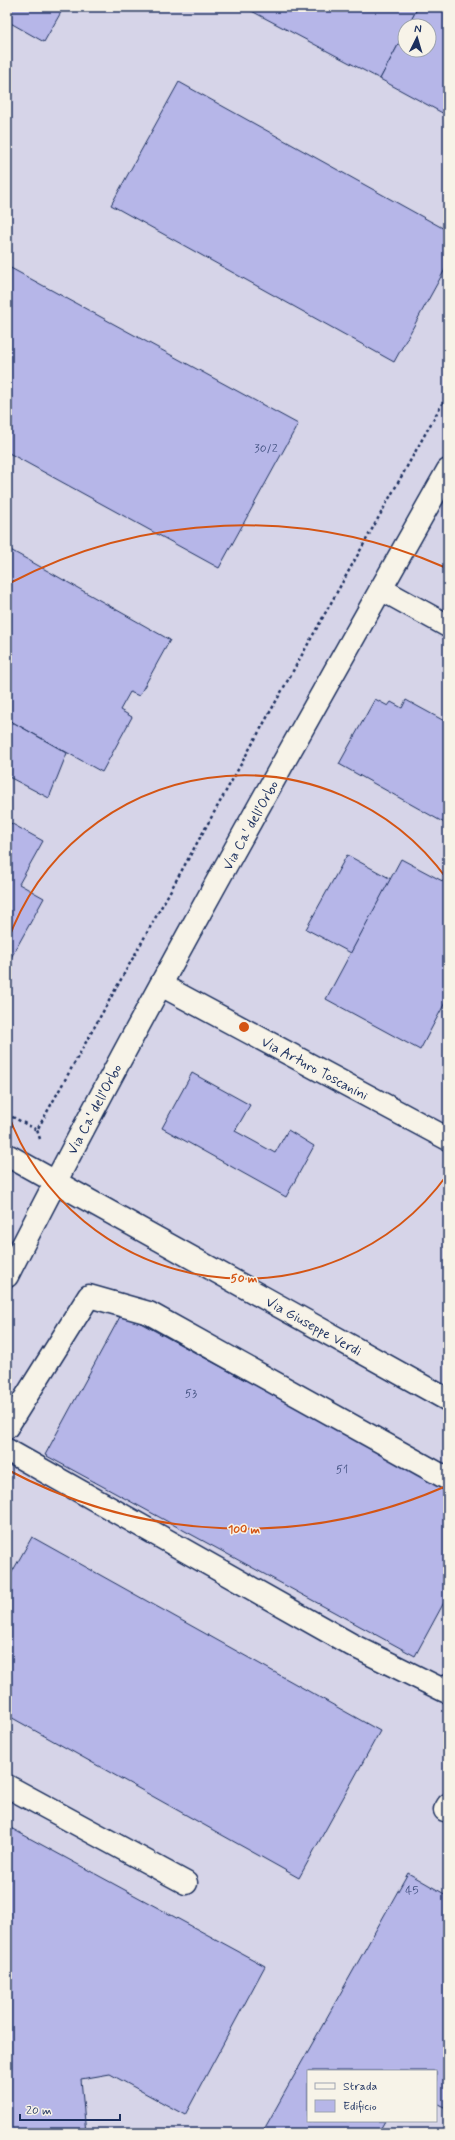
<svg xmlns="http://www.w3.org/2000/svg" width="455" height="2140" font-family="Mynerve,sans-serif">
  <rect width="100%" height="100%" fill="#e4e1e8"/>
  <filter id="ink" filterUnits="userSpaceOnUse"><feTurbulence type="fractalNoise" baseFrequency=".025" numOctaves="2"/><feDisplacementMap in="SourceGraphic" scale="8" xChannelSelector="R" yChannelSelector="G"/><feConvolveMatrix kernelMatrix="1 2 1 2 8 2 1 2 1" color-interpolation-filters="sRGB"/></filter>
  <g filter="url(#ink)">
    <path fill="#d6d4e8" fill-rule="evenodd" d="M7,7H448V2133H7ZM405,26H429V50H405ZM308,2071H436V2121H308Z"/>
    <g fill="#b6b6e8" stroke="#1b2f5e">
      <polygon points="7,7 64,7 44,42 7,21"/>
      <polygon points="244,7 418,7 408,26 405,26 405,32 380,79"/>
      <polygon points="418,7 448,7 448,116 380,79 405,32 405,50 429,50 429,26 408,26"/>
      <polygon points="179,82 448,231 448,264 394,362 111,205"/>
      <polygon points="7,266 298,424 219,568 7,452"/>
      <polygon points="7,548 170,640 139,696 130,692 120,710 132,717 102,772 7,719"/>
      <polygon points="375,699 388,706 391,702 402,708 406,700 448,723 448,825 339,764"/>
      <polygon points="7,719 67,753 49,798 7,776"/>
      <polygon points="7,821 43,841 19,884 44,898 7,965"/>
      <polygon points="347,855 391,879 351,953 306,929"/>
      <polygon points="401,859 448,884 448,997 420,1050 326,999"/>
      <polygon points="192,1073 250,1105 235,1131 275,1153 288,1130 314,1146 286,1197 162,1128"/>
      <polygon points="122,1313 448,1490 448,1595 415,1656 45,1455"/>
      <polygon points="32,1537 380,1731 299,1878 7,1715 7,1581"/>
      <polygon points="7,1826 265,1966 185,2115 110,2074 81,2079 86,2133 7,2133"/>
      <polygon points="408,1873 448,1896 448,2109 436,2103 436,2071 308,2071 308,2121 385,2121 378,2133 262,2133"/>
    </g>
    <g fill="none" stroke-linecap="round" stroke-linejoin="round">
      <defs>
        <g id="minor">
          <polyline points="381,589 448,626"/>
          <polyline points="161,985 448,1139"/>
          <polyline points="7,1155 448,1400"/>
          <path d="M7,1276C146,1003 298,736 448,470"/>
          <polyline points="7,1427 89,1296 149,1313 448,1479"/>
          <polyline points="7,1450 352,1645 445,1691 448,1686"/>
          <polyline points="7,1786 186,1883"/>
          <polyline points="448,1805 445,1810 448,1811"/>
        </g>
      </defs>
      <use href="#minor" stroke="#1b2f5e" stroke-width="25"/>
      <g stroke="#1b2f5e" stroke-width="2.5" stroke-dasharray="3 3" stroke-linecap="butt">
        <polyline points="7,1114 37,1130"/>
        <polyline points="40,1139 37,1130 448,393"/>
      </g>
      <use href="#minor" stroke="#f7f3e8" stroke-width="22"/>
    </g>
  </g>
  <g fill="none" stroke="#d45514" stroke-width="2">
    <path d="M447 1175A251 251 0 0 1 7 1111M7 943A251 251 0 0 1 447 879"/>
    <path d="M444 1487A502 502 0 0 1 8 1470M8 584A502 502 0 0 1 444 567"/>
  </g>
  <g text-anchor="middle" stroke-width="3" stroke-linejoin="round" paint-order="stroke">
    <g font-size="12" fill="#425180">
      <text x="266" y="452">30/2</text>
      <text x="191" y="1397">53</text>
      <text x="342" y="1473">51</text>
      <text x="412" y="1894">45</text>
    </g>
    <g font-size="14" fill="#1b2f5e" stroke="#f7f3e8">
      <text transform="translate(250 825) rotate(-61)" y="5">Via Ca' dell'Orbo</text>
      <text transform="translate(315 1068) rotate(28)" y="5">Via Arturo Toscanini</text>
      <text transform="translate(94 1109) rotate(-62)" y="5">Via Ca' dell'Orbo</text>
      <text transform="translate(314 1326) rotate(29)" y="5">Via Giuseppe Verdi</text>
    </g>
  </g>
  <circle cx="244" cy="1027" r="6" fill="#d45514" stroke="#f7f3e8" stroke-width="2"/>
  <g font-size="12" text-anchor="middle" font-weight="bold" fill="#d45514" stroke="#f7f3e8" stroke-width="3" stroke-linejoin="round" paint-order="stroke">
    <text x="244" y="1282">50 m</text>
    <text x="244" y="1533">100 m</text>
  </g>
  <rect width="455" height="2140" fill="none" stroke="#f7f3e8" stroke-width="24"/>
  <rect x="12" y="12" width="431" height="2116" fill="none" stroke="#1b2f5e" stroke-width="1.5" filter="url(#ink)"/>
  <rect x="307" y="2070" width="130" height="52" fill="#f7f3e8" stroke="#9fa5b1"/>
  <rect x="315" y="2083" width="20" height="6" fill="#f7f3e8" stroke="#9fa5b1"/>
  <text x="343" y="2090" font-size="12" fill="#1b2f5e">Strada</text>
  <rect x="315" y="2100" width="20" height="12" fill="#b6b6e8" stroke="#9fa5b1"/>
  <text x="343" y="2110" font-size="12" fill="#1b2f5e">Edificio</text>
  <g transform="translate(417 38) rotate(5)"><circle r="19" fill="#f7f3e8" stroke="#9fa5b1"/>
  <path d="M0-3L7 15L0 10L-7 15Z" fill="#1b2f5e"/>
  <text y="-6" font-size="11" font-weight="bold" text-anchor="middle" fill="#1b2f5e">N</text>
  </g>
  <path d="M20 2114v6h100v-6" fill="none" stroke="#1b2f5e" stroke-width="2"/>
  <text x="26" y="2114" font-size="12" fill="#1b2f5e" stroke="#f7f3e8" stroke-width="3" paint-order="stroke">20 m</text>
</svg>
